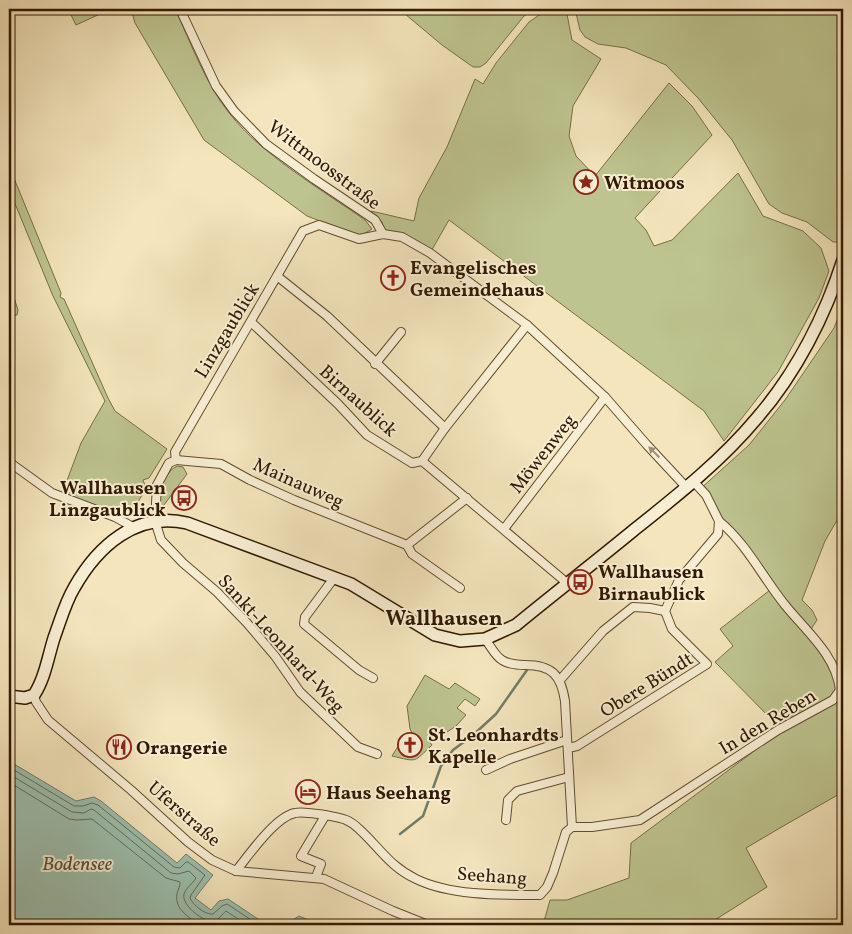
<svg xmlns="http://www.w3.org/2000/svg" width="852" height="934" font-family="Vollkorn,serif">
  <rect width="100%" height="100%" fill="#f4e5bc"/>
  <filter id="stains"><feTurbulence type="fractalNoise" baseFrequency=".004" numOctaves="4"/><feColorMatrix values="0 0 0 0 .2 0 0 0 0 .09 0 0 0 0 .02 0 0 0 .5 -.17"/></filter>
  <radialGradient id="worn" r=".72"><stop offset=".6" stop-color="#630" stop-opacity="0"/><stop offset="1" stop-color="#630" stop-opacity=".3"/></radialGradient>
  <g fill="#bdc48f" stroke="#776e48">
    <polygon points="68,9 111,9 76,25"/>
    <path d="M131,9H175C191,43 206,85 230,114C262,155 321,189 365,220L372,229L360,236L307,216L204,140L135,23Z"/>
    <polygon points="399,9 534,9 524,16 486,63 480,67 473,67 442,45"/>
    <polygon points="548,9 566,9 572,40 601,59 573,106 569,136 576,156 595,176 669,83 692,106 712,135 635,218 646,230 654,246 672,240 738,173 763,216 803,231 821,248 829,271 819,298 778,372 724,441 704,411 449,220 430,253 384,231 382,222 371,211 414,221 419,198 447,147 475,79 483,84 496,63 529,22"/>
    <polygon points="575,9 843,9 843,231 841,242 833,242 807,222 782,213 769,204 732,140 698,98 666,65 626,48 598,44 585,37 580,30"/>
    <path d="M9,166L61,293L60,297L64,299L108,398L115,411L167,449L149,478L143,480L146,488C139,500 134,513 119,513L62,494L81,443L105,401L53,296L9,189Z"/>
    <polygon points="9,282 18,310 17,315 9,316"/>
    <polygon points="843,305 843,510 825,541 802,600 812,610 817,620 809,632 719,521 700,489 749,445 785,400 834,328"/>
    <path d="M177,466L183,467L187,474L161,509L158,505C160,491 163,473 177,466Z"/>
    <path d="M770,590C789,618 811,636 828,666C831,672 835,677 836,684C836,687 835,691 834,695L777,725L715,662L733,646L720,629Z"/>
    <path d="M425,675L449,689L455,683L480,699L475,706L465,699L457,708L466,715L456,726L444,734L438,732L429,741L432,745C413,763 418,762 392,756L400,743L408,752L417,747L411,738L413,735L410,729L407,706Z"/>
    <polygon points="837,699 843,710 843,792 785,825 746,848 767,887 707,925 543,925 550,900 567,900 629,878 631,843 781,731"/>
  </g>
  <g fill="#9cbfae" stroke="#717d68">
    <polygon points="9,761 76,801 94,797 101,801 177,863 186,854 213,875 195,898 211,910 219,901 228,899 267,925 9,925"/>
    <polygon points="299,916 321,925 285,925"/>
  </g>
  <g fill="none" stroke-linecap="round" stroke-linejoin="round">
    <g stroke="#666c57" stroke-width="1">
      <path d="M9,767L74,806H83L92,803L98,805L174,867L180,868L186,862H188L205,875L191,895L190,898C193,905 205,915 213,914L222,906L227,904L259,925"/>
      <path d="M9,774L72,812L84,813L91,809L94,810L171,873L178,874L189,871L196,878C193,883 186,888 184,894C181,905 204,923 214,921C219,920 222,914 226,911L247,925"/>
      <path d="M9,782L69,819L77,820L92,819L166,878L180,882C180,887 178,889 177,894C174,909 189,917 199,925"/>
    </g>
    <polyline stroke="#717d68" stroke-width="2.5" points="400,834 423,816 441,766 453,750 472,736 496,714 527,670"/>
    <polyline stroke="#56533d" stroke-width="1" stroke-dasharray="6 5" stroke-linecap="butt" points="146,925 150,916"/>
    <defs>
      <g id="minor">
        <polyline points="180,9 216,86 234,111 266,144 314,179 375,220 383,234"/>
        <polyline points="277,276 327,316 445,428"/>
        <polyline points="251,322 338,404 367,435 412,463 422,461 567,583"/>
        <polyline points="375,364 401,332"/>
        <polyline points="176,460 175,452 303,231 319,225 359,239 383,234 402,237 430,253 527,325 605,397 647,445 687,488"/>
        <polyline points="176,460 169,463 157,485 155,521 161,540 183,563 217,592 247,623 275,656 300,692 358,747 377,754"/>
        <polyline points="176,460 221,464 250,480 294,500 407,545 467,498"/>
        <polyline points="422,461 445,428 527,325"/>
        <polyline points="9,462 52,493 115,517 133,527"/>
        <polyline points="504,529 605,397"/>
        <polyline points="407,545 412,554 460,588"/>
        <polyline points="334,578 305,617 304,624 359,670 373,678"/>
        <polyline points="560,680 603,631 633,607 650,608 665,611 679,580 718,534 719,521 706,495 694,482"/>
        <polyline points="34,695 36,702 48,720 131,790 188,842 212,860 236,871 324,879 393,911 428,925"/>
        <polyline points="568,748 577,746 707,664 672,629 665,611"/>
        <polyline points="486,770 510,759 567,740"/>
        <polyline points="506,820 508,800 517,791 569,777"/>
        <path d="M572,827H592L640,820L778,730L833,700L840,690C836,655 806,631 785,605C763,578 747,544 719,521"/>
        <path d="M236,871C249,855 275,817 295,813C303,811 316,814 325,815C340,818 348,818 359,829C380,848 389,866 416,879C451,896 501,895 540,895L547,887L553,873L566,832L572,827L565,701C561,675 552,665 525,665C518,665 508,664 502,660C495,656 490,645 485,639"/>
        <polyline points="316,877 321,864 301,856 325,816"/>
      </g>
      <path id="secondary" d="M9,696L25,698L34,695C45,678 48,657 54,638C60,622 65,603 74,588C97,547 136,511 187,523L351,584L435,635L460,641L485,639L516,625C555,593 595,562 634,530C678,495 721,461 757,418C796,373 825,316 843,260"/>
    </defs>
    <use href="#minor" stroke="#624c2f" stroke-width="10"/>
    <use href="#secondary" stroke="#311900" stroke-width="14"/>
    <use href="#minor" stroke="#f8eed3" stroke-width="8"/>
    <use href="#secondary" stroke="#f8eed3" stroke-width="11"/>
  </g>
  <defs><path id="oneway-solid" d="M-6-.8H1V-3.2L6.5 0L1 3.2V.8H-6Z" transform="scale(1.25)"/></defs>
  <use fill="#9e8e74" href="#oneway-solid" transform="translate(654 452) rotate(-135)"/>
  <defs>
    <symbol id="sight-ring" viewBox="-11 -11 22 22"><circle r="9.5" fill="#f8eed3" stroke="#8f2418" stroke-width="1.5"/><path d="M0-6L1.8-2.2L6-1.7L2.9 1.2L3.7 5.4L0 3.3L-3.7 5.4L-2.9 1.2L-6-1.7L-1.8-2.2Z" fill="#8f2418"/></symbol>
    <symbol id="church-ring" viewBox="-11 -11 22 22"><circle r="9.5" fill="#f8eed3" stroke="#8f2418" stroke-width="1.5"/><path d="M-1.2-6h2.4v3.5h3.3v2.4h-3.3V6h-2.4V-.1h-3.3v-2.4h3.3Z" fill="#8f2418"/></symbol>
    <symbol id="bus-ring" viewBox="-11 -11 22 22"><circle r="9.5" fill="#f8eed3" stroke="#8f2418" stroke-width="1.5"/><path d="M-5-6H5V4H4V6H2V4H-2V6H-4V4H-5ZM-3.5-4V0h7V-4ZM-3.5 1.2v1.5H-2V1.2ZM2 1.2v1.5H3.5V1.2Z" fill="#8f2418"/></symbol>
    <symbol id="restaurant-ring" viewBox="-11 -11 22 22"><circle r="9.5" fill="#f8eed3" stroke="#8f2418" stroke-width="1.5"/><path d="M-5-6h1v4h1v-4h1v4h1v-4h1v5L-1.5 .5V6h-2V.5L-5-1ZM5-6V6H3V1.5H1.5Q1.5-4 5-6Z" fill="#8f2418"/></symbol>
    <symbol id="hotel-ring" viewBox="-11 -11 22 22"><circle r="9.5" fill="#f8eed3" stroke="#8f2418" stroke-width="1.5"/><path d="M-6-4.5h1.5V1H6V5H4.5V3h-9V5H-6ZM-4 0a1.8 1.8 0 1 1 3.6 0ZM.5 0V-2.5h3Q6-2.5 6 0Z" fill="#8f2418"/></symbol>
  </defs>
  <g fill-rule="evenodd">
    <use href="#sight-ring" x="572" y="168" width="28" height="28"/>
    <use href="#church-ring" x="379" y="264" width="28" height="28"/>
    <use href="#bus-ring" x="170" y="484" width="28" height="28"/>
    <use href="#bus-ring" x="566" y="568" width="28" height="28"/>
    <use href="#church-ring" x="396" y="731" width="28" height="28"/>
    <use href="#restaurant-ring" x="105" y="733" width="28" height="28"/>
    <use href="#hotel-ring" x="294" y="778" width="28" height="28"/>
  </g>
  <g text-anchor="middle" stroke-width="4" stroke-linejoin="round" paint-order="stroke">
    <g font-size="19" fill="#311900" stroke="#f8eed3">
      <text transform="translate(325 164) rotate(37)" y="7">Wittmoosstraße</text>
      <text transform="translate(226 330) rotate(-59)" y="7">Linzgaublick</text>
      <text transform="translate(359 400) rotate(42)" y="7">Birnaublick</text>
      <text transform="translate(542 453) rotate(-52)" y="7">Möwenweg</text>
      <text transform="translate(299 482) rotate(24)" y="7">Mainauweg</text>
      <text transform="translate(282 643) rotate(48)" y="7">Sankt-Leonhard-Weg</text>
      <text transform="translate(646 684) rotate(-32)" y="7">Obere Bündt</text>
      <text transform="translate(767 721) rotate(-31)" y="7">In den Reben</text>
      <text transform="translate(185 813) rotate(41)" y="7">Uferstraße</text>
      <text transform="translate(492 875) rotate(4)" y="7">Seehang</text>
    </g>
    <g font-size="19" font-weight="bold" fill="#311900" stroke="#f8eed3" text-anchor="start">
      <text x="604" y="189">Witmoos</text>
      <text x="410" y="274">Evangelisches<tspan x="410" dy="22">Gemeindehaus</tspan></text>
      <text x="166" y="494" text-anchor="end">Wallhausen<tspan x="166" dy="22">Linzgaublick</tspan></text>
      <text x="598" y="578">Wallhausen<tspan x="598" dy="22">Birnaublick</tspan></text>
      <text x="428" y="741">St. Leonhardts<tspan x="428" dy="22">Kapelle</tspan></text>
      <text x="136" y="754">Orangerie</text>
      <text x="326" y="799">Haus Seehang</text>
    </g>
    <g font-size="20" font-style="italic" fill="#56533d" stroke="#f8eed3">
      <text x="77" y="870">Bodensee</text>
    </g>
    <g font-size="21" font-weight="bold" fill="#311900" stroke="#f8eed3">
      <text x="444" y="625">Wallhausen</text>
    </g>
  </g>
  <rect width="852" height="934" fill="none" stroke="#f4e5bc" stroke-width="30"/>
  <rect x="10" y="10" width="832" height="914" fill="none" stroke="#311900" stroke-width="2.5"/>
  <rect x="15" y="15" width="822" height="904" fill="none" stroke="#311900"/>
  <rect width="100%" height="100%" filter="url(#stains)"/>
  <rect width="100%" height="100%" fill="url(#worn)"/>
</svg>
